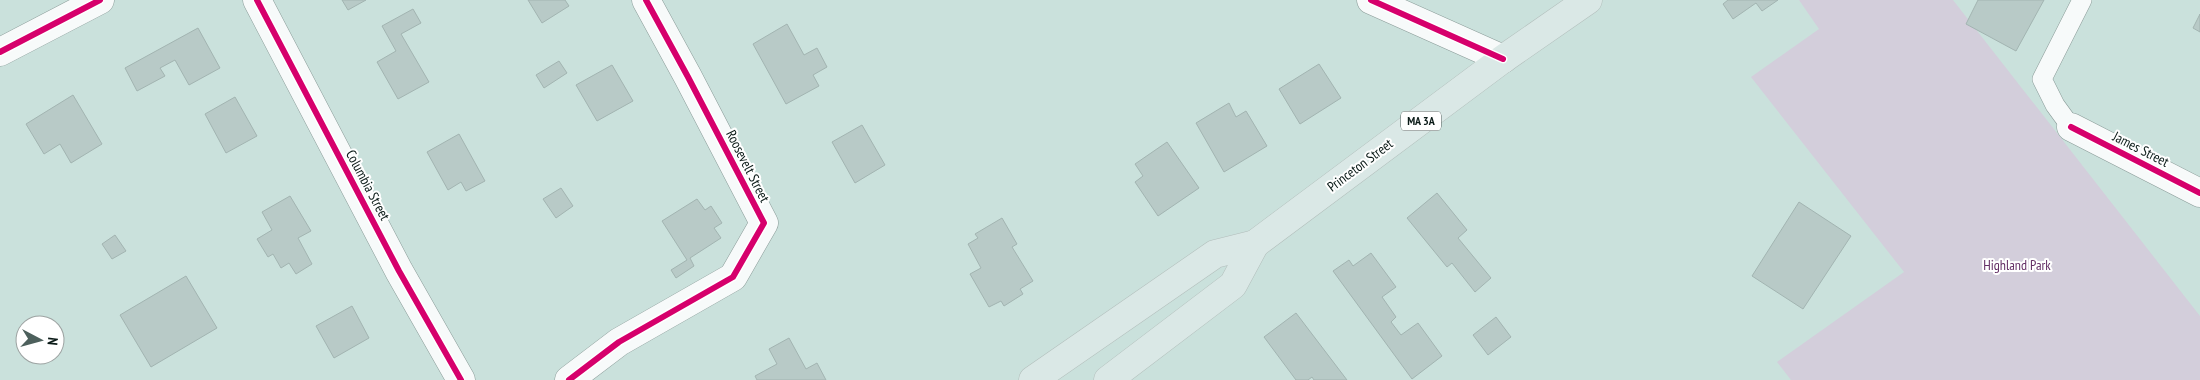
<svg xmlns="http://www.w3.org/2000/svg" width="2200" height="380" font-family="'PT Sans Narrow',sans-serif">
  <rect width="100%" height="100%" fill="#cae1dc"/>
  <polygon fill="#d3cedb" points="1799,0 1953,0 2200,316 2200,380 1791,380 1777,362 1904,272 1751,77 1819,29"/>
  <g fill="#b8cac7" stroke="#a2b4b1">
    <polygon points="342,0 366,0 348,10"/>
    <polygon points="528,0 565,0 569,6 542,23"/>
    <polygon points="1728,0 1778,0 1762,11 1756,3 1733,19 1723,4"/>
    <polygon points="1978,0 2044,0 2016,51 1966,24"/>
    <polygon points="413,9 421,23 401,34 429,82 398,99 377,62 396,51 382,26"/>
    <polygon points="2200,14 2200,32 2193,28"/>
    <polygon points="787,24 804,55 817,48 827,67 813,75 819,86 786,104 753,44"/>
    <polygon points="198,28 220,68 189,85 175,60 160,68 165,76 137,91 125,68"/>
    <polygon points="559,61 567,73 544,88 536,75"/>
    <polygon points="1319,64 1341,98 1300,124 1279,89"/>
    <polygon points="612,65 633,101 597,121 576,85"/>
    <polygon points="73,95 102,144 71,163 60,144 44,154 26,124"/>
    <polygon points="235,97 257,136 226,153 205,114"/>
    <polygon points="1229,103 1236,117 1246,111 1267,146 1224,172 1196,123"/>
    <polygon points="862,125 885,165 855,183 832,142"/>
    <polygon points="459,134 485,181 466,191 461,182 448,190 427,152"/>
    <polygon points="1167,142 1199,188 1158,216 1135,182 1143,176 1135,164"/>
    <polygon points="561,188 573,206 556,218 543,199"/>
    <polygon points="1437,193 1467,230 1458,238 1491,278 1475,292 1452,263 1447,267 1407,218"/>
    <polygon points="290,196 311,231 298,238 312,264 296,274 289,263 281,268 273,254 268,257 257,239 272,230 262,212"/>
    <polygon points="697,199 705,210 711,206 722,223 714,228 721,238 690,258 694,266 676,278 671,270 687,260 662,221"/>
    <polygon points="1799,202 1851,236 1803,309 1752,276"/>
    <polygon points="1002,218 1017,244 1012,247 1033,281 1020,289 1023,294 1004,306 1001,301 989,307 970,274 981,268 968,244 978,238 975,234"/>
    <polygon points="115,235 126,251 112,259 102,244"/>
    <polygon points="1371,253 1396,287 1382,297 1396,317 1391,322 1401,335 1418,323 1442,356 1412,379 1333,271 1349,260 1353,266"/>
    <polygon points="186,276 217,328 151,367 120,315"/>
    <polygon points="352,306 369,338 334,358 316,326"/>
    <polygon points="1296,313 1347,380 1314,380 1312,377 1308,380 1296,380 1264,337"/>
    <polygon points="1496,317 1511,337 1488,355 1473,335"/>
    <polygon points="789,338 806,369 817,363 826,380 757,380 755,376 777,364 769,349"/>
  </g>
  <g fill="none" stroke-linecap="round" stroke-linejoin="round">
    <defs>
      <polyline id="service" points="2071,127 2055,105 2042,79 2082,0"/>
      <g id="minor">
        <polyline points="257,0 399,271 461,380"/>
        <polyline points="0,52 100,0"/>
        <polyline points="2071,127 2200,193"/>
        <polyline points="569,380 619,342 733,277 764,223 688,77 646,0"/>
      </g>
      <polyline id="tertiary" points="1371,0 1503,59"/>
      <g id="primary">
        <polyline points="1033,380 1215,254 1255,244 1503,59 1588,0"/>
        <polyline points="1108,380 1233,285 1255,244"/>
      </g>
    </defs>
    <use href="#service" stroke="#8a9b98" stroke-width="20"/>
    <use href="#minor" stroke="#8a9b98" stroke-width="29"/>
    <use href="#tertiary" stroke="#8a9b98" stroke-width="29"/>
    <use href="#primary" stroke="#b2bebb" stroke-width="29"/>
    <use href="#service" stroke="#f7fafa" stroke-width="19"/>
    <use href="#minor" stroke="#f7fafa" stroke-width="28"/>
    <use href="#tertiary" stroke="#f7fafa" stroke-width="28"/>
    <use href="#primary" stroke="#dae8e6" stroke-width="28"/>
    <defs>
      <g id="cycleway">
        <polyline points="257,0 399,271 461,380"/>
        <polyline points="1371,0 1503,59"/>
        <polyline points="0,52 100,0"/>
        <polyline points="2071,127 2200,193"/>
        <polyline points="569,380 619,342 733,277 764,223 688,77 646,0"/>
      </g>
    </defs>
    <use href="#cycleway" stroke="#fff" stroke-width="9"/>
    <use href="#cycleway" stroke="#d6006c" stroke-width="6"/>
  </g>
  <g text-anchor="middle" stroke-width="4" stroke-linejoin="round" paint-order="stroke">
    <rect fill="#fff" stroke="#545f5d" stroke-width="1" x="1401" y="111.5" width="40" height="19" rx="4"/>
    <g font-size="12" font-weight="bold" fill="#0a1a17">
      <text x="1421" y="125">MA 3A</text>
    </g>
    <g font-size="14" fill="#0a1a17" stroke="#fff">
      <text transform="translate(2141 149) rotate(27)" y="5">James Street</text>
      <text transform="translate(1360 165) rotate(-37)" y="5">Princeton Street</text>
      <text transform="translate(748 166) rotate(63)" y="5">Roosevelt Street</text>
      <text transform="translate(368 185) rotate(62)" y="5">Columbia Street</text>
    </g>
    <g font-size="14" fill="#632e65" stroke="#fff">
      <text x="2017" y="270">Highland Park</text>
    </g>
  </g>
  <g transform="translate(40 340) rotate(96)"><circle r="24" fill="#ffffff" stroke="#9da3a2"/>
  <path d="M0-4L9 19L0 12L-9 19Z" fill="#4d605c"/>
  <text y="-8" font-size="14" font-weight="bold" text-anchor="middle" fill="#0a1a17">N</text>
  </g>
</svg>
